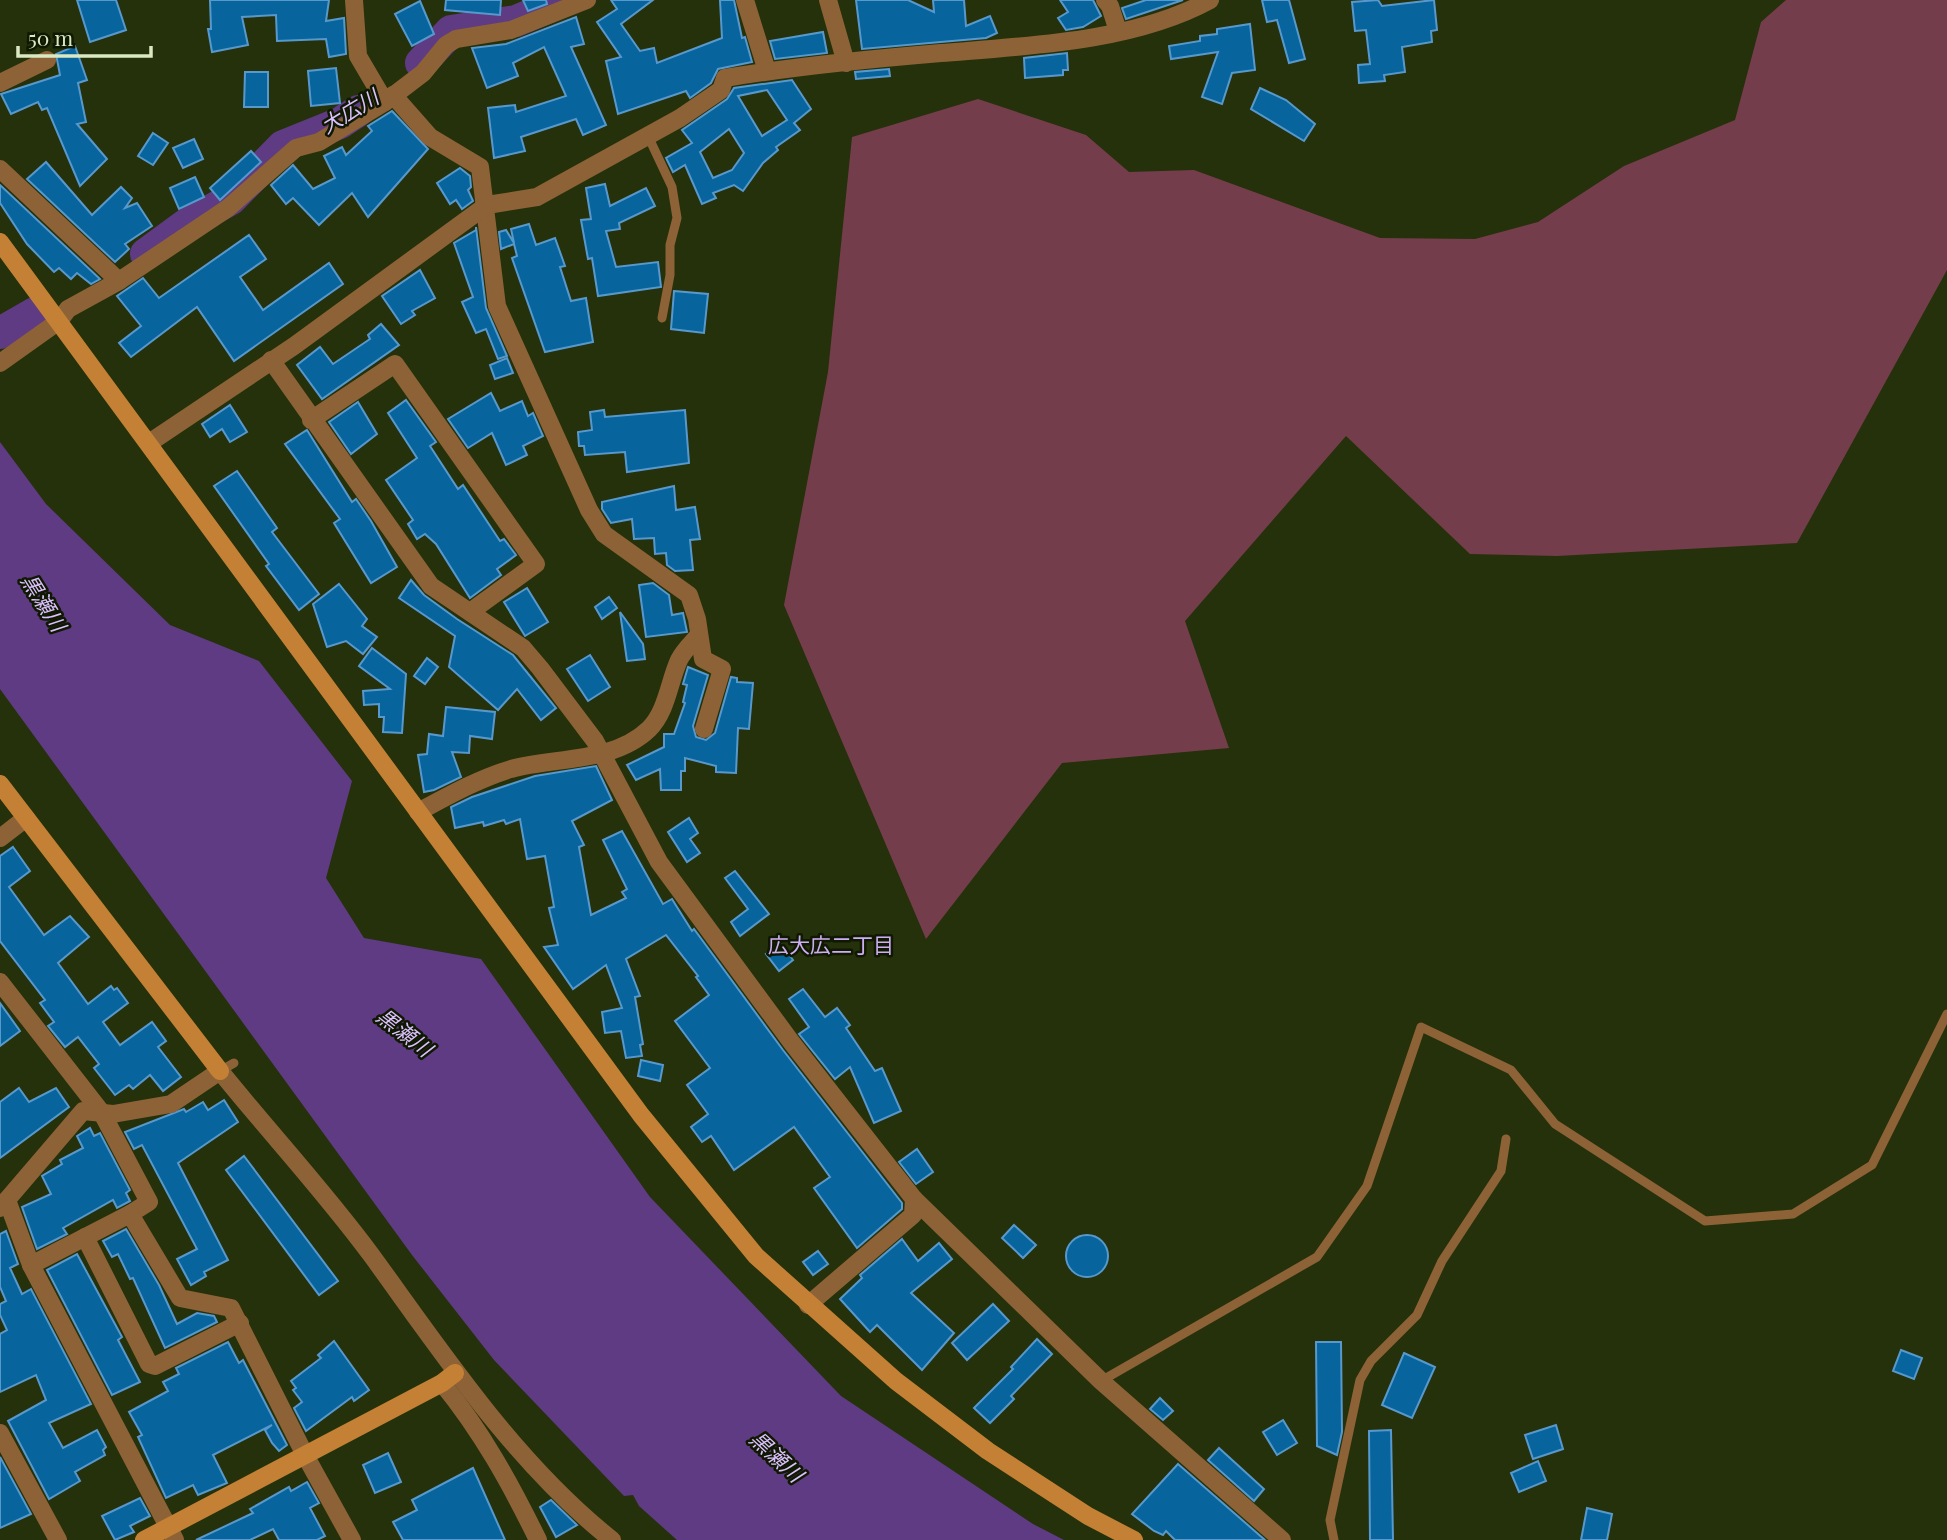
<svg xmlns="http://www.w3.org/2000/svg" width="1947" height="1540" font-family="'Playfair Display','Noto Sans JP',serif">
  <rect width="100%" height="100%" fill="#25310a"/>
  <polygon fill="#743d4b" points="1786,0 1947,0 1947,270 1797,543 1557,556 1470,554 1346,436 1185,621 1229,748 1062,763 926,939 784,605 828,372 852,137 978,99 1086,135 1129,172 1194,170 1380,238 1475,239 1538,222 1624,166 1735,120 1761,22"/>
  <polygon fill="#5f3b83" points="0,442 46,504 170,625 259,661 352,781 326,878 364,938 481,959 650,1197 841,1396 1033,1524 1064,1540 677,1540 639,1506 633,1495 624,1496 494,1360 412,1255 0,689"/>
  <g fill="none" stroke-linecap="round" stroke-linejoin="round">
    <g stroke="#5f3b83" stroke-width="32">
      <polyline points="421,63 451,31 516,21 566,0"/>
      <polyline points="146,254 187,224 231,199 283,146 340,123 358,111"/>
      <polyline points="0,333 35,313"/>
    </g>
  </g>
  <g fill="#07649d" stroke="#5899cd" stroke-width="2" fill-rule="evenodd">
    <polygon points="77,0 116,0 126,30 90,42"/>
    <polygon points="210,0 329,0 326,21 344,18 346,54 329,57 326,39 277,41 276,15 242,17 248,45 212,52 208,29 211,29"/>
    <polygon points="446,0 501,0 500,15 445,10"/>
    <polygon points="523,0 546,0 547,4 528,11"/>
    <polygon points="611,0 653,0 621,24 640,51 654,48 657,63 722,38 720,0 734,0 742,38 745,37 752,62 718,69 711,83 690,98 686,91 618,114 606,61 621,57 597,22 617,9"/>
    <polygon points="856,0 908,0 934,12 933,0 964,0 966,26 990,16 997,33 986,38 862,49"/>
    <polygon points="1060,0 1093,0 1101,16 1083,27 1066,30 1058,18 1068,12"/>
    <polygon points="1146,0 1183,0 1126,19 1122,8"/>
    <polygon points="1262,0 1289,0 1305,59 1289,63 1277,20 1267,22"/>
    <polygon points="1378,0 1382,6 1434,0 1437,30 1431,31 1432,42 1402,47 1405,72 1384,75 1385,81 1359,83 1358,65 1370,64 1366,30 1355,31 1352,2"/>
    <polygon points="420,1 434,34 412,46 395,14"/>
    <polygon points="576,17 584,44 571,47 606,125 583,135 576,119 521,137 525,151 494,158 488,108 515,105 516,112 566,96 544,47 513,63 518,76 487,88 472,48 506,44"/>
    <polygon points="1250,24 1255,70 1232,73 1222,104 1202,97 1218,52 1171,59 1169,46 1200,41 1200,36 1217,34 1217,29"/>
    <polygon points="823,32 827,53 775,59 770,41"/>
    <polygon points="75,46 87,80 78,83 86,122 77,124 107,159 80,186 47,108 42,110 38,102 11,114 1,94 60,75 56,54"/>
    <polygon points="1067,53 1068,70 1063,70 1063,75 1025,78 1024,58"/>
    <polygon points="336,68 340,103 311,106 308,71"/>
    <polygon points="889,69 890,76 856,79 855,72"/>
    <polygon points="245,72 268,72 268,107 244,107"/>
    <path d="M792,80L811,109L794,123L800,130L776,147L778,150L763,163L743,191L734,185L713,193L716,198L702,204L685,165L673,172L666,158L692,143L682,130L727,99L734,88ZM767,90L787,120L762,136L738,96ZM729,129L744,153L732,170L713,178L700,152Z"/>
    <polygon points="1260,88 1286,100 1315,124 1304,141 1251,109"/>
    <polygon points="392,111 428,149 368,217 352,193 319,225 293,198 286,204 271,185 293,165 313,189 335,178 324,156 342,147 346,155 372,131 368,126"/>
    <polygon points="153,133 168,143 153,165 138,156"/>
    <polygon points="194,139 203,159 183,168 173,148"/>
    <polygon points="251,151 261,162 220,200 210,188"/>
    <polygon points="46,162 92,215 121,187 132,198 125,208 137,203 152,226 125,244 129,249 115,262 27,179"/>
    <polygon points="460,168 470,176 471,187 468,190 473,201 462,209 456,200 450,204 437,183"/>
    <polygon points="195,177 204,197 179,209 170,188"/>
    <polygon points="605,184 610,206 646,188 655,206 619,223 620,229 606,231 616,267 658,262 661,287 598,296 592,258 588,259 581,220 591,219 586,188"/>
    <polygon points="0,185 100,279 91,284 77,273 71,279 59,268 54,272 27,244 0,203"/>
    <polygon points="529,224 536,245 555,238 565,266 560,267 571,301 586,298 593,342 545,352 512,258 517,256 514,244 501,249 499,232 506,230 514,243 511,229"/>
    <polygon points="476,227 486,308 507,356 498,359 486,329 476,333 462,302 473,297 454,243 476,230"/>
    <polygon points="249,235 266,259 240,277 263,310 329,263 343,284 234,361 197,307 131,357 119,343 141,326 117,296 143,278 159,298"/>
    <polygon points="420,270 435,298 412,311 415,315 401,324 382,296"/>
    <polygon points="674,291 708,294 704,333 671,329"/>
    <polygon points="381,324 399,345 322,399 297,365 320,347 333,364 370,339 368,335"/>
    <polygon points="507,358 513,373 495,379 490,365"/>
    <polygon points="491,393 500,411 522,401 528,416 533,413 543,436 523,446 527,455 506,465 492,433 468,448 448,419"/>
    <polygon points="406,400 436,442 430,446 458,489 463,485 500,541 504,539 516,555 497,569 501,575 470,598 436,544 425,534 417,539 408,524 413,520 386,480 417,458 388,413"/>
    <polygon points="358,402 377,434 351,454 329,422"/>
    <polygon points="230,405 247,432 230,442 222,429 210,437 202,424"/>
    <polygon points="604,410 605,417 685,410 689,463 627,472 625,452 585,455 584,446 579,446 578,432 592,430 590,412"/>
    <polygon points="307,430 352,502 356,499 371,521 397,567 371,583 334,523 340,519 285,444"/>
    <polygon points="237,471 277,528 272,532 319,594 299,610 266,566 269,564 214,486"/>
    <polygon points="674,486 676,510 695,507 700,539 690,540 693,570 675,571 667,565 666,553 655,554 654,538 634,539 632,519 611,523 602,509 602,502"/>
    <polygon points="411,580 424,595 457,619 513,655 556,708 541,720 517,689 498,710 449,667 455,636 399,598"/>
    <polygon points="653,583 669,595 672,615 683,613 687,632 646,637 639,585"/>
    <polygon points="339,584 367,619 362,626 377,637 363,654 346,641 327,647 313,604"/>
    <polygon points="527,588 548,622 525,636 504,602"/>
    <polygon points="609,597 617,608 602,619 595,607"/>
    <polygon points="620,612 643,644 645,659 627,661"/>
    <polygon points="372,648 406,674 402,733 383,732 384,717 379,717 379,704 364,705 363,691 390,689 359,666"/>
    <polygon points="590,655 610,687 588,701 567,669"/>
    <polygon points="427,658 438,667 425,684 414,676"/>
    <polygon points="688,667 708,675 693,726 696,737 706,740 715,733 731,677 737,678 737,682 753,683 749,729 738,728 736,773 716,772 716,766 685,758 685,771 681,771 681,790 661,790 660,769 636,780 627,765 664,747 664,734 674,734 685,703 683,702 687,685 683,684"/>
    <polygon points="446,707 495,712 492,739 470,736 469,753 452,752 461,777 434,790 424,792 418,755 427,754 429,734 443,736"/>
    <polygon points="596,766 612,800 572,821 584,845 579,847 591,915 626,898 622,892 627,889 603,840 622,831 663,904 672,899 692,931 694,929 783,1050 902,1203 902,1209 857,1248 814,1188 830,1177 794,1127 734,1170 711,1136 702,1142 691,1127 708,1114 687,1085 710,1068 675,1021 709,995 696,977 698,976 666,935 626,959 640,996 635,997 643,1044 640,1045 642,1056 626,1058 621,1031 605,1033 602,1012 622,1008 606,965 573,989 544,947 558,945 549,908 554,907 545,856 527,859 520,819 506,824 504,820 484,826 483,822 455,828 451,807 472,797 535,776"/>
    <polygon points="689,818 698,833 690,839 700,853 687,862 668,832"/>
    <polygon points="13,847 30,871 9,887 44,935 70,916 89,937 58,963 88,1004 111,986 114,990 117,988 128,1003 103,1022 120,1045 152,1022 166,1041 158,1047 181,1077 163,1091 150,1075 133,1089 129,1085 115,1095 94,1068 99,1064 78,1037 65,1047 48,1026 54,1022 40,1003 45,1000 0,941 0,856"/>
    <polygon points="735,871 769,914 740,936 731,922 748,909 725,878"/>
    <polygon points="781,944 793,960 779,971 766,954"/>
    <polygon points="803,989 825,1017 837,1008 850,1025 846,1028 875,1071 882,1068 901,1111 874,1123 850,1067 835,1079 799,1034 809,1027 789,999"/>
    <polygon points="0,1003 20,1031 0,1046"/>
    <polygon points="641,1060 663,1065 660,1081 638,1076"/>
    <polygon points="19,1088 29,1102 56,1088 69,1107 0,1158 0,1102"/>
    <polygon points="224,1100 238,1122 178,1163 228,1260 204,1272 206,1276 191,1285 177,1259 197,1249 142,1145 134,1149 125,1132 184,1109 186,1112 203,1102 208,1110"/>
    <polygon points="90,1128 94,1136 100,1133 130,1190 126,1193 130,1201 117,1208 113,1200 63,1228 67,1234 37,1249 22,1207 51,1194 42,1176 62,1164 60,1160 83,1148 77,1136"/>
    <polygon points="917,1149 933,1172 916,1184 899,1162"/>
    <polygon points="244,1156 338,1281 319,1295 226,1170"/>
    <polygon points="1014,1225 1036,1245 1023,1258 1002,1238"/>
    <polygon points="126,1229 159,1285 177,1324 197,1313 214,1316 217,1322 165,1348 133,1278 130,1279 118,1254 112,1257 103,1241"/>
    <polygon points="6,1231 18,1264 10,1268 22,1294 31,1289 91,1404 49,1423 63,1448 97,1430 106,1447 103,1450 105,1455 75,1472 80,1481 49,1499 8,1421 46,1400 36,1375 0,1392 0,1334 7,1330 0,1315 0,1304 6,1301 0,1287 0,1234"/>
    <circle cx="1087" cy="1256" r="21"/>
    <polygon points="902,1239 918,1261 939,1243 952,1259 911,1293 954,1333 922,1370 877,1325 870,1332 840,1299 862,1278 860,1275"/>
    <polygon points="818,1251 828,1264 813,1275 803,1262"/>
    <polygon points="77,1254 122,1337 118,1340 140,1382 112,1395 47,1270"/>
    <polygon points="993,1304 1009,1321 967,1360 952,1343"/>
    <polygon points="1037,1339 1052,1354 1011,1396 1014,1399 990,1423 974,1408 1013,1369 1011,1367"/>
    <polygon points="334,1341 369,1390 354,1401 352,1397 306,1431 294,1408 302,1402 293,1390 296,1388 291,1381 321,1358 318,1355"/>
    <polygon points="228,1342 239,1363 243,1360 287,1445 279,1451 272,1443 265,1430 272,1425 213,1455 227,1483 198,1495 193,1485 166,1498 138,1437 142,1435 129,1412 168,1391 163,1382 179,1374 176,1368"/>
    <polygon points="1316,1342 1341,1342 1342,1432 1337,1455 1317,1446"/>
    <polygon points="1901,1350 1922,1358 1914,1379 1893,1371"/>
    <polygon points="1404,1353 1435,1367 1412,1418 1382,1405"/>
    <polygon points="1160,1398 1173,1411 1163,1420 1150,1409"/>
    <polygon points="1283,1420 1297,1443 1277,1455 1263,1432"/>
    <polygon points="1556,1425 1563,1449 1533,1459 1525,1435"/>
    <polygon points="1391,1430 1393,1540 1370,1540 1369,1431"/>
    <polygon points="1219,1448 1264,1489 1254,1501 1208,1460"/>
    <polygon points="388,1453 401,1482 375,1493 363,1465"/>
    <polygon points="0,1457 31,1514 0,1528"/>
    <polygon points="1538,1461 1546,1481 1519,1492 1511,1473"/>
    <polygon points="1178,1464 1265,1540 1175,1540 1166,1531 1163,1535 1154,1531 1132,1514"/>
    <polygon points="473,1468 505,1540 403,1540 393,1522 417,1510 412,1500"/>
    <polygon points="307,1482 319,1503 310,1508 325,1536 317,1540 279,1540 273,1529 250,1540 196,1540 253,1513 250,1509 289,1487 291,1491"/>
    <polygon points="140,1498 150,1516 130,1526 134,1532 115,1540 102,1516"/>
    <polygon points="551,1500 577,1525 556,1537 540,1507"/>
    <polygon points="1587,1508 1612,1514 1607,1540 1581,1540"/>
  </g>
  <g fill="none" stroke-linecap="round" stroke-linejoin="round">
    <g stroke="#8d6237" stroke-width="9">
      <polyline points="648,136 672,187 677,218 670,245 670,275 662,318"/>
      <polyline points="220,1071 234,1063"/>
      <polyline points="1101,1381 1317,1257 1367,1186 1421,1027 1511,1070 1555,1124 1705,1221 1793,1214 1872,1165 1947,1014"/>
      <polyline points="1334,1540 1330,1520 1360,1380 1371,1361 1417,1315 1442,1261 1501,1171 1506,1139"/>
    </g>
    <g stroke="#8d6237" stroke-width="18">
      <polyline points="354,0 358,56 385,102"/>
      <polyline points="745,0 767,71"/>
      <polyline points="828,0 846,63"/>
      <polyline points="1105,0 1110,6 1118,31"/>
      <polyline points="0,83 47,60"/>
      <polyline points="393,95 430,137 480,167 497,306 589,510 604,534 689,595 697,619 703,659 722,669 704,729"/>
      <polyline points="0,169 119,281"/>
      <polyline points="271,360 431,586 523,648 540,668 595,741 659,862 792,1043 914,1199 913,1215 808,1305"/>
      <polyline points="0,363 59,321 68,309 119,281 228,208 296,148 319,142 385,102 423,73 446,45 456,39 511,30 587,0"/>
      <polyline points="311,420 395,364 536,564 470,612"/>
      <path d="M149,443L294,346L487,205L537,197L680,118L721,90L725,78C797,66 869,59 941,53C1027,46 1133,42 1210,0"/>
      <path d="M418,812C448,796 478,779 511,769C555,757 614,763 649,729C667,711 669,682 679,660C684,650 692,643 699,635"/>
      <polyline points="0,838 26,818"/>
      <polyline points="0,982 102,1113 149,1202 130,1214"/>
      <polyline points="914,1199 1101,1381 1282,1540"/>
      <polyline points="7,1200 31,1265"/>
      <path d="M0,1208L83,1111L113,1114L171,1104L220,1071C270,1133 325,1192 372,1256C444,1355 515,1463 612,1540"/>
      <polyline points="85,1237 149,1364 155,1366 240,1323"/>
      <path d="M442,1383C482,1432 510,1483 538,1540"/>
      <polyline points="0,1433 58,1540"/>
      <polyline points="175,1540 31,1265 130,1214 180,1298 231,1308 305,1455 352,1540"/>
    </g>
    <g stroke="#c48035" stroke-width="18">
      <polyline points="0,242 641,1115 756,1256 896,1381 988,1451 1088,1516 1134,1540"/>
      <polyline points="0,784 220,1071"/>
      <polyline points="144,1540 442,1383 455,1373"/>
    </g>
  </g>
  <g text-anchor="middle" stroke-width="5" stroke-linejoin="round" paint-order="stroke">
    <g font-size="21" font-style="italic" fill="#dcc1ff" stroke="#0f1800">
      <text transform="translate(350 112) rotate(-31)" y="7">大広川</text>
      <text transform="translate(43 603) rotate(58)" y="7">黒瀬川</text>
      <text transform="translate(404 1033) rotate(38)" y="7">黒瀬川</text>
      <text transform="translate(776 1457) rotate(43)" y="7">黒瀬川</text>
    </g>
    <g font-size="21" fill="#cdaef2" stroke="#0f1800">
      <text x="831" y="953">広大広二丁目</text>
    </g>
  </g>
  <path d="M18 46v10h133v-10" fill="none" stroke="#dae9c4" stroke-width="3.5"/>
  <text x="28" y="46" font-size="21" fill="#dae9c4" stroke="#0f1800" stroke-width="5" paint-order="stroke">50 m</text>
</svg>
